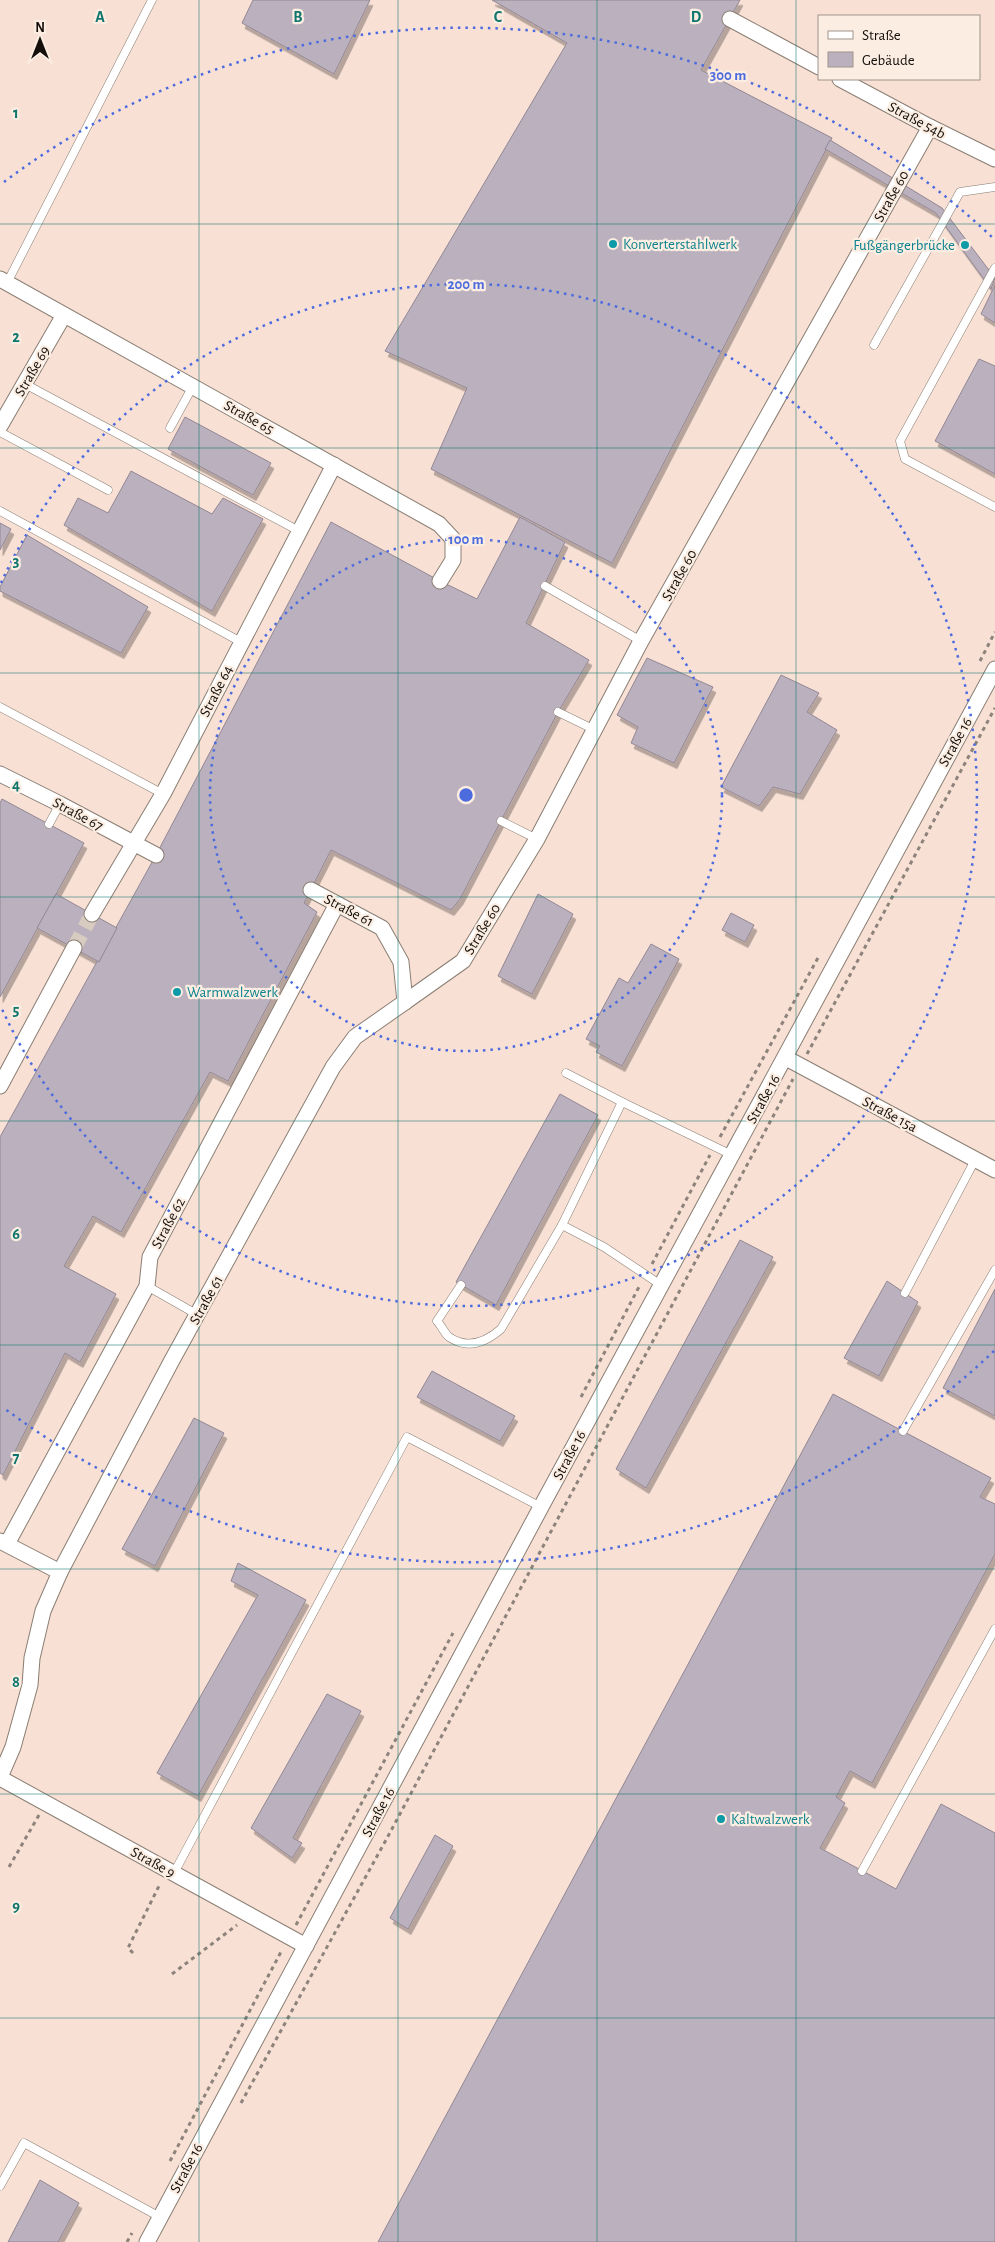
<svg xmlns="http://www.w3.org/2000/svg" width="995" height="2242" font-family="'Alegreya Sans',sans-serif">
  <defs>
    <filter id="shadow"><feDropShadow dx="3" dy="5.5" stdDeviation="0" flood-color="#0004"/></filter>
  </defs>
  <rect width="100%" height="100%" fill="#fbede1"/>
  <path fill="#f8e0d5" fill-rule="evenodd" d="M0,0H995V2242H0ZM819,16H979V79H819Z"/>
  <g fill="#bbb0bd" stroke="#928794" filter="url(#shadow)">
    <polygon points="253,0 370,0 334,74 242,23"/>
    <polygon points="492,0 740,0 701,70 832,138 612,563 431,469 467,388 385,351 567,43"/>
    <polygon points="830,140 942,208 995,278 991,289 936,213 825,149"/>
    <polygon points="995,285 995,323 981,314"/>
    <polygon points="979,359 995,366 995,474 935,441"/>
    <polygon points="185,417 271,463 253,495 168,449"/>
    <polygon points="131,471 212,514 223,498 263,519 212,611 64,525 78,498 108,513"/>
    <polygon points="520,517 565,542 526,623 589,660 558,712 460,899 451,910 331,850 304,903 317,912 228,1081 210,1072 121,1232 93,1216 64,1266 116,1294 80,1362 65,1353 3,1475 0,1473 0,1137 156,855 331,522 440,581 477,599"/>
    <polygon points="0,523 11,529 0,550"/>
    <polygon points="27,535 148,607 121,653 0,591 0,587"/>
    <polygon points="647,658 713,687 674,763 631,743 638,727 617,715"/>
    <polygon points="781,675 819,693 807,712 837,730 800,794 773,787 759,806 721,787"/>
    <polygon points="2,799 84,843 0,997 0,803"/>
    <polygon points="56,894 117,928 99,962 37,928"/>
    <polygon points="538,894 573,914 532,994 498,976"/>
    <polygon points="731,913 754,925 745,942 722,930"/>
    <polygon points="651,944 679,959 622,1066 596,1052 600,1046 586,1039 619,978 628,983"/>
    <polygon points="560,1094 598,1115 496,1305 456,1282"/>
    <polygon points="740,1240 773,1257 646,1488 616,1469"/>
    <polygon points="887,1281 918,1302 879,1376 844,1358"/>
    <polygon points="995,1289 995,1416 943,1388"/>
    <polygon points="432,1371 515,1416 500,1441 417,1397"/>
    <polygon points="833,1394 991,1478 980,1497 995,1504 995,1554 872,1783 850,1771 836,1797 845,1803 820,1848 896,1889 941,1804 995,1833 995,2242 378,2242"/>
    <polygon points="194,1418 224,1433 155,1566 122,1549"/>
    <polygon points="238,1563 306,1600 198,1796 157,1773 258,1595 231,1581"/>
    <polygon points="327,1694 361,1711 293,1838 302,1843 292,1858 251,1828"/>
    <polygon points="435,1835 453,1846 408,1929 390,1918"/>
    <polygon points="40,2180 79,2203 58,2242 8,2242"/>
  </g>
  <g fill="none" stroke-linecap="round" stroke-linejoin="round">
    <polyline stroke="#d8ccc1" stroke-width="15" stroke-dasharray="15 8" stroke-linecap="butt" points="74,948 92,914"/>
    <defs>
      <g id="lane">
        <polyline points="995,268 900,441 905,459 995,507"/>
        <polyline points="7,283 152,0"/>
        <polyline points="874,345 960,192 995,187"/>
        <polyline points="25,384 299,531"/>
        <polyline points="170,428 193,386"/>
        <polyline points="0,432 108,490"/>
        <polyline points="0,511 241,642"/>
        <polyline points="545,586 641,641"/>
        <polyline points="0,707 163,794"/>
        <polyline points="558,712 595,730"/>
        <polyline points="501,821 537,839"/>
        <polyline points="49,824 60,804"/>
        <polyline points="566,1073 622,1102"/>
        <polyline points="562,1225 622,1102 732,1155"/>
        <path d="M461,1285L437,1321C441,1325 445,1334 449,1337C468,1350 486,1342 501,1329L562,1225L604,1247L661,1285"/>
        <polyline points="147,1286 198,1315"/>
        <polyline points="905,1293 975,1160"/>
        <polyline points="903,1431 995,1270"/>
        <polyline points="862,1871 995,1629"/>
        <polyline points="174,1873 407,1437 541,1507"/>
        <polyline points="0,2186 24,2143 160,2217"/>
      </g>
      <g id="street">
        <polyline points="730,19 819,67"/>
        <polyline points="840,79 930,127 995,159"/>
        <polyline points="0,279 439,524 453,539 453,560 440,581"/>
        <polyline points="0,426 64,315"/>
        <polyline points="0,774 60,804 156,855"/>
        <polyline points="92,914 163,794 334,465"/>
        <polyline points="405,1002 463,961 537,839 641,641 930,127"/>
        <polyline points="786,1058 995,1170"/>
        <polyline points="0,1086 74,948"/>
        <polyline points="0,1541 60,1572"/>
        <polyline points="7,1544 147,1286 150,1257 337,904"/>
        <polyline points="0,1777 13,1747 30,1685 32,1658 43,1611 60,1572 171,1362 333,1067 355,1037 405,1002 401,962 382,928 311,890"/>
        <polyline points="0,1778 306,1946"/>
        <polyline points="147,2242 541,1507 995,669"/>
      </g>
    </defs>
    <use href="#lane" stroke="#8a7e73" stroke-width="9"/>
    <use href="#street" stroke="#8a7e73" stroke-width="17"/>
    <g stroke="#8d837b" stroke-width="3" stroke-dasharray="4 4" stroke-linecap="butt">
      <polyline points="980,661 995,632"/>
      <polyline points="807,1054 995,708"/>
      <polyline points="720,1137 819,956"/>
      <polyline points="652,1264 710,1155"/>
      <polyline points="581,1397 640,1285"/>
      <polyline points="9,1867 39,1815"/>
      <polyline points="296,1925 453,1633"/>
      <polyline points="133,1953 128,1948 160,1884"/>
      <polyline points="172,1974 237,1925"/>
      <polyline points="241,2103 386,1840 793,1079"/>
      <polyline points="170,2161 282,1950"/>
      <polyline points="127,2242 132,2233"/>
    </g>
    <use href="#lane" stroke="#fff" stroke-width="8"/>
    <use href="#street" stroke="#fff" stroke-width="15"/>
  </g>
  <path fill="none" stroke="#0f766e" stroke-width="1" stroke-opacity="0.55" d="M199,0V2242M398,0V2242M597,0V2242M796,0V2242M0,224H995M0,448H995M0,673H995M0,897H995M0,1121H995M0,1345H995M0,1569H995M0,1794H995M0,2018H995"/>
  <g fill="none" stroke="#4c6bdf" stroke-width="2.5" stroke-dasharray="2.5 5">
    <circle cx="466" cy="795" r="256"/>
    <path d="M1 583A511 511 0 1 1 1 1007"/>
    <path d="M994 1351A767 767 0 0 1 4 1408M4 182A767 767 0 0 1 994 239"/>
  </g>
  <g fill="#0f9aa8" stroke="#fbede1" stroke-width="2">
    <circle cx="613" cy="244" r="5"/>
    <circle cx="965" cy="245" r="5"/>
    <circle cx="177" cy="992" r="5"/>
    <circle cx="721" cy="1819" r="5"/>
  </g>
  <g text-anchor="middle" stroke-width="4.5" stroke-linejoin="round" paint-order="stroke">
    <g font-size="15" fill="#140f0b" stroke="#fbede1">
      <text transform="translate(917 120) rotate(28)" y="5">Straße 54b</text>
      <text transform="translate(891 196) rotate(-61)" y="5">Straße 60</text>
      <text transform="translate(32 371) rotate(-60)" y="5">Straße 69</text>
      <text transform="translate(249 417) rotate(29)" y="5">Straße 65</text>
      <text transform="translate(679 575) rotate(-61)" y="5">Straße 60</text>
      <text transform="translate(216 691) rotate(-63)" y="5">Straße 64</text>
      <text transform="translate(955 742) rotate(-61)" y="5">Straße 16</text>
      <text transform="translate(78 814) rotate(28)" y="5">Straße 67</text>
      <text transform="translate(349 910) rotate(28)" y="5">Straße 61</text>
      <text transform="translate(482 929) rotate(-59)" y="5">Straße 60</text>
      <text transform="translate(763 1099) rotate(-61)" y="5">Straße 16</text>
      <text transform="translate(890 1114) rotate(28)" y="5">Straße 15a</text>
      <text transform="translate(168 1223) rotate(-62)" y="5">Straße 62</text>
      <text transform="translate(206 1300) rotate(-61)" y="5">Straße 61</text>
      <text transform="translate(569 1455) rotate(-62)" y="5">Straße 16</text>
      <text transform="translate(378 1812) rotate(-62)" y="5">Straße 16</text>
      <text transform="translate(153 1862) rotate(29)" y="5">Straße 9</text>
      <text transform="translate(186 2168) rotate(-62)" y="5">Straße 16</text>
    </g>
    <g font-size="15" fill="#0d838f" stroke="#fbede1" text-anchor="start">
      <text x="623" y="249">Konverterstahlwerk</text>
      <text x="955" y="250" text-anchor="end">Fußgängerbrücke</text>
      <text x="187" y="997">Warmwalzwerk</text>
      <text x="731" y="1824">Kaltwalzwerk</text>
    </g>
  </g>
  <g font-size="16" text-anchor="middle" font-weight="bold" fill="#0f766e" stroke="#fbede1" stroke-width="4.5" stroke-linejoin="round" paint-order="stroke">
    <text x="100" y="22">A</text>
    <text x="298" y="22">B</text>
    <text x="498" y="22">C</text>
    <text x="696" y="22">D</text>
    <text x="16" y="118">1</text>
    <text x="16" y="342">2</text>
    <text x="16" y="566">3</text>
    <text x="16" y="790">4</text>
    <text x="16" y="1015">5</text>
    <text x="16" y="1239">6</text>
    <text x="16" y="1463">7</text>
    <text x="16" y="1687">8</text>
    <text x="16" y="1911">9</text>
  </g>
  <circle cx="466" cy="795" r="8" fill="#4c6bdf" stroke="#fbede1" stroke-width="2.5"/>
  <g font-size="15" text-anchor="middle" font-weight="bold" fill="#4c6bdf" stroke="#fbede1" stroke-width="4.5" stroke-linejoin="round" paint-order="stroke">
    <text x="728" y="80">300 m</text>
    <text x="466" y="289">200 m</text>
    <text x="466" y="544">100 m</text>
  </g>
  <rect x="818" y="15" width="162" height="65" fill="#fbede1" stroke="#9f948b"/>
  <rect x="828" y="31" width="25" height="8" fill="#ffffff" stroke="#9f948b"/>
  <text x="862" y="40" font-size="15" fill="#140f0b">Straße</text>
  <rect x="828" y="52" width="25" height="15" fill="#bbb0bd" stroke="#9f948b"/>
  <text x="862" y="65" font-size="15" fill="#140f0b">Gebäude</text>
  <g transform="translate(40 40)" stroke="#fbede1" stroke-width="4" paint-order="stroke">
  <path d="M0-4L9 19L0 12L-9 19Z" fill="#140f0b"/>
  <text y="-8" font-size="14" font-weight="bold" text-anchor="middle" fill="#140f0b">N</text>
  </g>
</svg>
